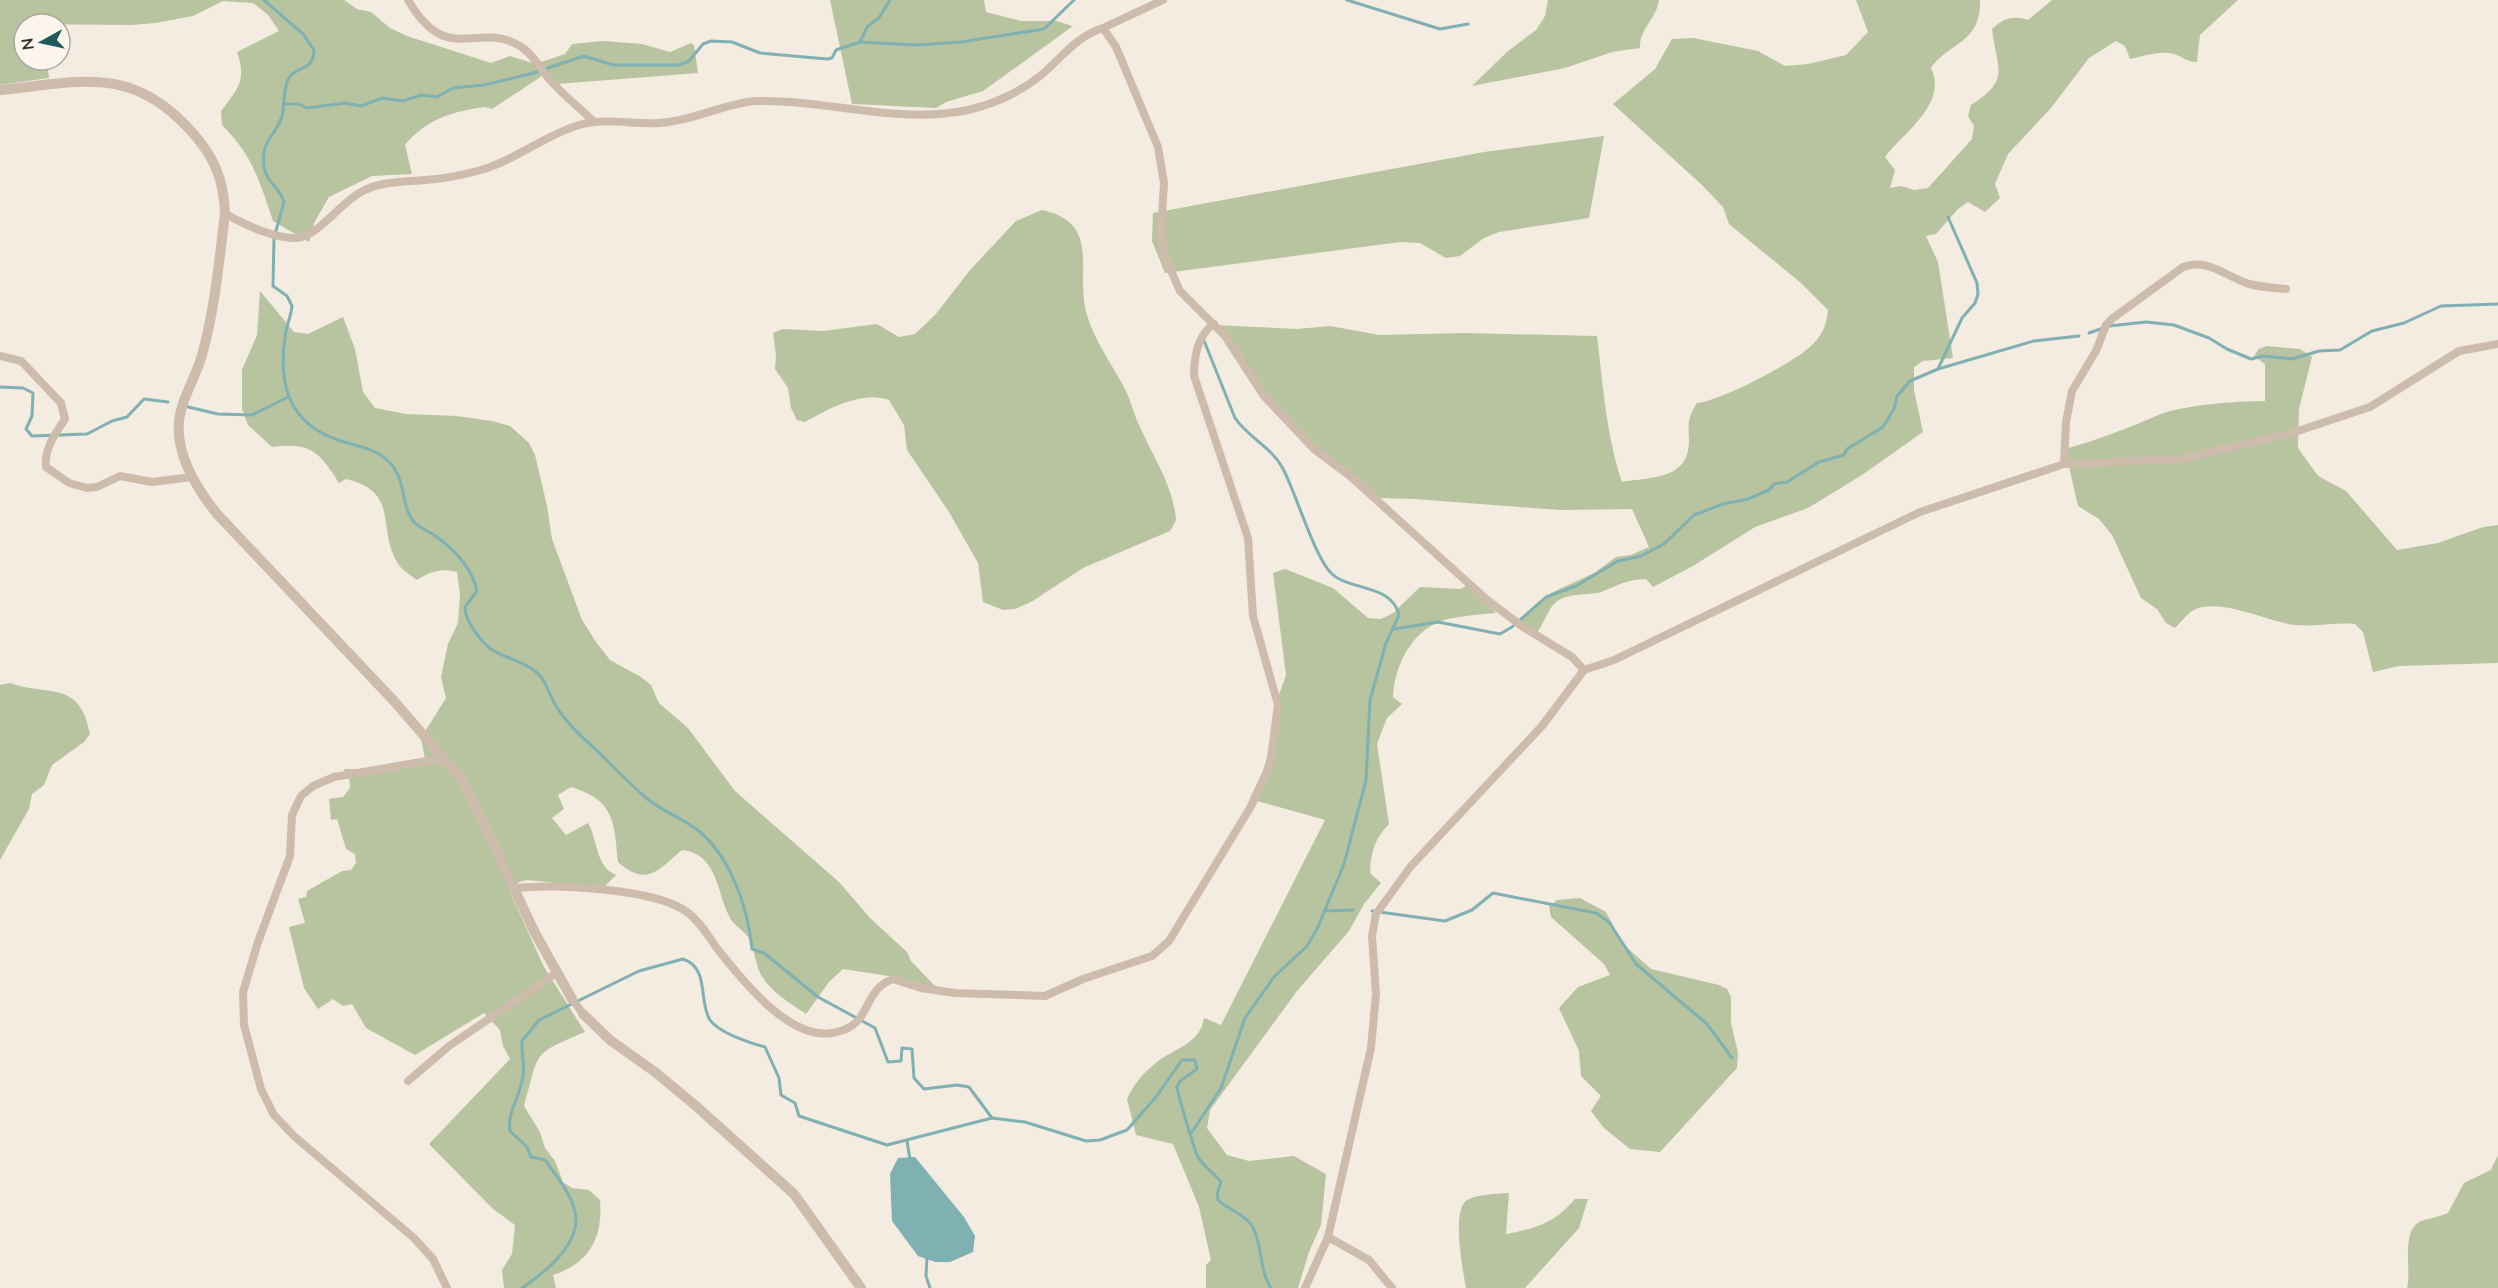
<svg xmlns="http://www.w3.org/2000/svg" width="2498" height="1288" font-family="'Nunito Sans',sans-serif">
  <rect width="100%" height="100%" fill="#f4ebe1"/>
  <g fill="#b8c4a0">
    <path d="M0,0H344L357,9L371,12L390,28L407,36L491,63L510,56L535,64L565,54L572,44L603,41L642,44L670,52L691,43L694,45L698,73L557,84L545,74L492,109L485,107C454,111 426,119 405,145L412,174L372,176L329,197L314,223L309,242L273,221C259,180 253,156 222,125L221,111C238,89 247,80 237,52L279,31L268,15L253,3L223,1L193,16L155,23L131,25L24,24V60H47L49,78L0,85Z"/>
    <polygon points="830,0 984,0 986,12 1021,21 1056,21 1073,26 983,91 946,102 936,108 852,104"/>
    <path d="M1548,0H1659C1657,18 1639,29 1640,48L1612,52L1565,68L1472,86L1507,52L1536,30L1545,16Z"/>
    <path d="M1856,0H1980C1981,44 1949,42 1931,68C1948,104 1904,132 1885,157L1895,170L1890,188L1901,186L1914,190L1928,188L1972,139L1974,126L1968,116L1971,105C2011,80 1997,70 1992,29C2003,18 2013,15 2028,20L2052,0H2238L2200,35L2197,62C2187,62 2183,57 2174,54C2161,50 2143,56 2130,59L2125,46L2116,41L2089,58L2051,108L2008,154L1995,184L2000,198L1985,212L1968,202L1958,209L1936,234L1926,236L1938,262L1953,358L1923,361L1914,367V390L1923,432L1862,475L1808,508L1755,527L1693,566L1653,587L1646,579C1628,579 1616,586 1601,592C1587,596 1567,592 1555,603C1548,609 1543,626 1535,635L1514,623L1551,593L1594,573L1616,557L1631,555L1649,547L1632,509L1560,510L1415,499L1376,498L1302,440L1215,325L1297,329L1330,326L1379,335L1465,333L1597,336C1603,384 1606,435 1622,482C1652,477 1690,480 1689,439C1688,424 1688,417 1697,403C1722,400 1796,362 1813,344C1823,334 1827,323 1828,310L1801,283L1729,224L1723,207L1702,185L1613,104L1655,69L1672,39L1693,38L1758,51L1785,66L1808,64L1846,55L1868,32Z"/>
    <polygon points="1604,136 1589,218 1499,232 1484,238 1460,256 1446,258 1420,243 1400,242 1165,273 1152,241 1153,213 1484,152"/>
    <path d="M1042,210C1103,223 1074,272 1087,315C1095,342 1112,364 1125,389C1131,401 1134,415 1140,427C1154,459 1173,485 1176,520L1170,531L1083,568L1031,602L1015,609L1003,610L983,602L978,563L949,512L907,450L904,425L889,400C862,390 828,409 805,422L797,420L791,408L788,388L775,369L776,355L773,333L783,329L823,331L877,324L899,337L915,334L935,315L971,269L1016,221Z"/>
    <path d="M260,291L294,332L308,334L343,317L355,349L363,392L375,408L406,414L456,416L492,421L510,426L529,443L535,455L547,506L552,539L582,620L596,642L610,660L641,677L651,685L659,703L688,728L735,791L839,882L870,918L907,952L911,961L934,985L943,990L895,977L843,969L829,982L806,1014C790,1003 771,992 761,975C755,963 755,951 750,940C745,930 733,926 729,916C716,889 717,854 682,850C659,869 647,888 618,862C614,821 615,801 571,787L558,795L564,809L552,818L566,835L588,823C598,840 595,866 616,875L603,888L527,880L519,882L509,890L544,967L585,1032C530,1055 540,1051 524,1106L540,1132L545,1148L555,1161L563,1182L572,1188L589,1190L600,1200C603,1237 590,1263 553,1275L556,1288H504L502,1270L512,1254L515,1225L493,1209L429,1144L510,1059L503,1046L500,1030L484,1013L415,1055L366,1028L352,1004L343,1006L333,999L318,1009L304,988L289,927L305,923L298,899L306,897L307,891L342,871L351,870L356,863L355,854L346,849L337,819L331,820L329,799L343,797L350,788L349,774L343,769H363L425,759L421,738L446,698L441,677L448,644L458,623L460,594L457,572C441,568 431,571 417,580C412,576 403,571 399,565C375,530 402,492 346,479L339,483C319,451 310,442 272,447L248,425L242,409V370L257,335Z"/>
    <path d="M2267,346L2300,349L2312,357L2299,409L2298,448L2318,476L2346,491L2397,550L2438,543L2483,527L2498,525V663L2399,666L2373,672L2363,632L2355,624C2335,622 2315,627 2295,625C2267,622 2218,596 2192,611C2186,615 2180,623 2175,628L2166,623L2157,609L2141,598L2112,535L2099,519L2078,506L2065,449C2097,440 2126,429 2156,416C2180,405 2238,401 2265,401V364L2254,356L2259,349Z"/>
    <path d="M1285,569L1333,588L1368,618L1381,619L1393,613L1420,587L1461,589L1469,584L1496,613C1483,614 1447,617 1436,623C1409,636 1394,669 1393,697L1402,704L1387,718L1377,744L1389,824C1374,840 1371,852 1370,873L1381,883L1364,904L1349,931L1297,991L1210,1110L1207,1128L1227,1155L1249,1161L1294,1156L1326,1174L1321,1225L1309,1252L1298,1288H1206V1265L1211,1260L1199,1207L1173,1144L1136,1135L1127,1099C1134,1084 1143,1073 1157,1062C1175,1048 1200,1044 1204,1018L1221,1025L1325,820L1250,799L1260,781L1271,744L1278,698L1286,675L1273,573Z"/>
    <path d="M10,683C51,697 80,680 90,734L84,742L52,765L44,785L32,794L29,809L0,860V685Z"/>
    <polygon points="1580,898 1606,912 1622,943 1651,969 1719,985 1727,989 1731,997 1731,1023 1738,1053 1737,1068 1660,1152 1630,1149 1604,1128 1591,1111 1601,1096 1581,1076 1579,1051 1559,1008 1578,987 1610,975 1604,964 1551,917 1549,906 1557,900"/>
    <path d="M2498,1155V1288H2407C2412,1270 2400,1231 2421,1221C2430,1218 2439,1217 2448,1213L2464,1183L2491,1170Z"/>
    <path d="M1509,1193L1506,1234C1538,1228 1554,1223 1575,1199H1588L1579,1228L1525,1288H1466C1463,1271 1451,1210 1467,1200C1477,1194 1497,1194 1509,1193Z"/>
  </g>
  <polygon fill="#7fb0b2" points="915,1157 964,1217 975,1236 973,1252 950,1262 935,1262 918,1256 892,1221 890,1174 898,1158"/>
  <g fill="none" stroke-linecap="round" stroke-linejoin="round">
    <g stroke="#7fb0b2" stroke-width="3">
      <path d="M264,0L303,34L314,50C314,68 302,66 291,75C283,83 285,105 282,116C276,136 260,141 264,167C266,182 280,188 284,202L274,238L273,286L287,296L292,306C291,317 286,326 285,337C278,385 289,423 338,440C355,446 375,448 388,461C408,479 399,506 415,523C420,528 428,531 434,535C454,549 472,567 477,591L465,607C465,621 482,644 494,651C508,659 522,661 535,671C547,681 548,693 556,706C562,717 573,728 582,737C604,756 623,778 645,797C660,810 679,817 695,828C730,854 748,907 752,949L764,953L818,997L875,1028L888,1062L901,1061L902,1048L912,1049L914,1078L924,1089L957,1085L969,1087L992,1118"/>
      <polyline points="1347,0 1440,29 1468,24"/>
      <polyline points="860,42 916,45 961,42 1044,29 1074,0"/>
      <polyline points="284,104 299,104 307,108 345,103 361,106 382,98 403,101 421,95 437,97 453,88 484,85 530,74 584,56 613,65 679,65 689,61 703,44 711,41 732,42 760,53 827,59 832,58 836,50 860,42 867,27 879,18 890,0"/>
      <polyline points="2109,326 2146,322 2174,325 2209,338 2227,349 2251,359 2263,356 2292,359 2319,351 2340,350 2372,331 2404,323 2441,306 2498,304"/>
      <polyline points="2089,333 2103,328"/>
      <polyline points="1938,369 1962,318 1975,303 1978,294 1977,283 1948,217"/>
      <polyline points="0,387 23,388 33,393 32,416 26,429 32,436 87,434 112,421 127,417 144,399 168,402"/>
      <polyline points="184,406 218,414 252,415 288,397"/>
      <polyline points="1394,629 1438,622 1500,634 1512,627 1546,597 1576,586 1618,561 1641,556 1664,544 1694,515 1723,504 1748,499 1769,490 1774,484 1787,482 1819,462 1844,455 1847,449 1883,427 1894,409 1897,396 1910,381 1938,369 2034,341 2079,336"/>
      <polyline points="1324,911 1353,910"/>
      <polyline points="1372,911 1445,921 1472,910 1493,893 1596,913 1609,922 1636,964 1707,1024 1732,1058"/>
      <path d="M1192,1132L1221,1088L1245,1018L1274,977L1307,946L1318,927L1344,864L1366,780L1370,700L1386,643L1399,615C1392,584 1351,591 1332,574C1314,557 1296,492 1282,467C1271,447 1248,437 1235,418L1203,338"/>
      <polyline points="907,1141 910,1159"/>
      <polyline points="927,1257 926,1276 930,1288"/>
      <path d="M522,1288C544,1273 582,1243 575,1212C571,1193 556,1176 545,1160L531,1157L527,1147L510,1131C507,1110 521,1096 523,1075C525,1064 521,1053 522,1041L539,1020L639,971L683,959C710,968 698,1001 710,1020C719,1033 750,1043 765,1047L779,1078L781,1095L795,1103L799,1116L887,1145L992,1118L1025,1122L1086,1141L1100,1140L1127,1130L1156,1097L1182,1060H1195L1197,1069L1180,1081L1177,1087C1178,1095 1195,1152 1198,1157C1204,1167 1214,1173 1221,1182L1217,1194L1218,1200C1229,1210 1249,1216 1254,1230C1263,1249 1259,1270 1271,1288"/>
    </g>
    <g stroke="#cdbbac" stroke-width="8">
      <path d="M408,0C448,68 476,20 520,46C532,53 541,69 550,80C563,95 580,108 594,122"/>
      <polyline points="1103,28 1163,0"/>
      <path d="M225,214C245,224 273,239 296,238C318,237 340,203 361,192C381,181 402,182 425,180C444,179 463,175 481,170C516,160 545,135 579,125C604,117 633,125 659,123C693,121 725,103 756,101C827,99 896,125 968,110C993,104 1020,92 1040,76C1062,58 1075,37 1103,28L1116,47L1158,147L1164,183L1161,232L1164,255L1180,291L1225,336L1264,396L1314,449L1350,476L1486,599L1523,627L1572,657L1584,670L1614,660L1920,512L2064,464L2180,459L2292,433L2370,407L2459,351L2498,344"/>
      <path d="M0,356L21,361L26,366L61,403L65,419C55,434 44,449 46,467L69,483L87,488L97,487L120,476L152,482L192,477"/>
      <path d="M2064,464L2066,422L2072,391L2096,351L2106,325L2113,318L2183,267C2208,258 2225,276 2249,284C2261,287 2274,288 2286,289"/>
      <polyline points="444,758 334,777 313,786 301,796 292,815 290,856 258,942 243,992 244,1025 261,1089 274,1115 294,1136 414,1238 433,1259 447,1288"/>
      <path d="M514,888C555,884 654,888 687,912C701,922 709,938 719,951C743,981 789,1040 832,1033C874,1027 860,991 893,979L921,988L955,993L1045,996L1083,979L1152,956L1169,941L1250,808L1270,765L1278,705L1253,616L1248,538L1194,376C1194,357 1197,335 1214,324"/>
      <polyline points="572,999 583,1014"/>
      <polyline points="408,1081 449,1046 556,973"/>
      <polyline points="1328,1237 1369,1260 1392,1288"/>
      <polyline points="1305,1288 1328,1237 1371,1048 1376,994 1372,936 1376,914 1411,866 1542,726 1584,670"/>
    </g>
    <g stroke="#cdbbac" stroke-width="10">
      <path d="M0,90C80,82 131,64 191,131C214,156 224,180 225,214C219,261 215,309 202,355C197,374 186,391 181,410C171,448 196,488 218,515L394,701L463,781L535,933L572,999"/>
      <polyline points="583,1014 610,1040 655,1072 696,1106 794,1194 861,1288"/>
    </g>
  </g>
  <g transform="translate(42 42) rotate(262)"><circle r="28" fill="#fbf5ee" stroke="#aea6a0" stroke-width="1.5"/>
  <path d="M0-4.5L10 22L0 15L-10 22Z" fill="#1f5a5e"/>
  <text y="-9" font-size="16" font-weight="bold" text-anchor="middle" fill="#3b302b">N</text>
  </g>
</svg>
